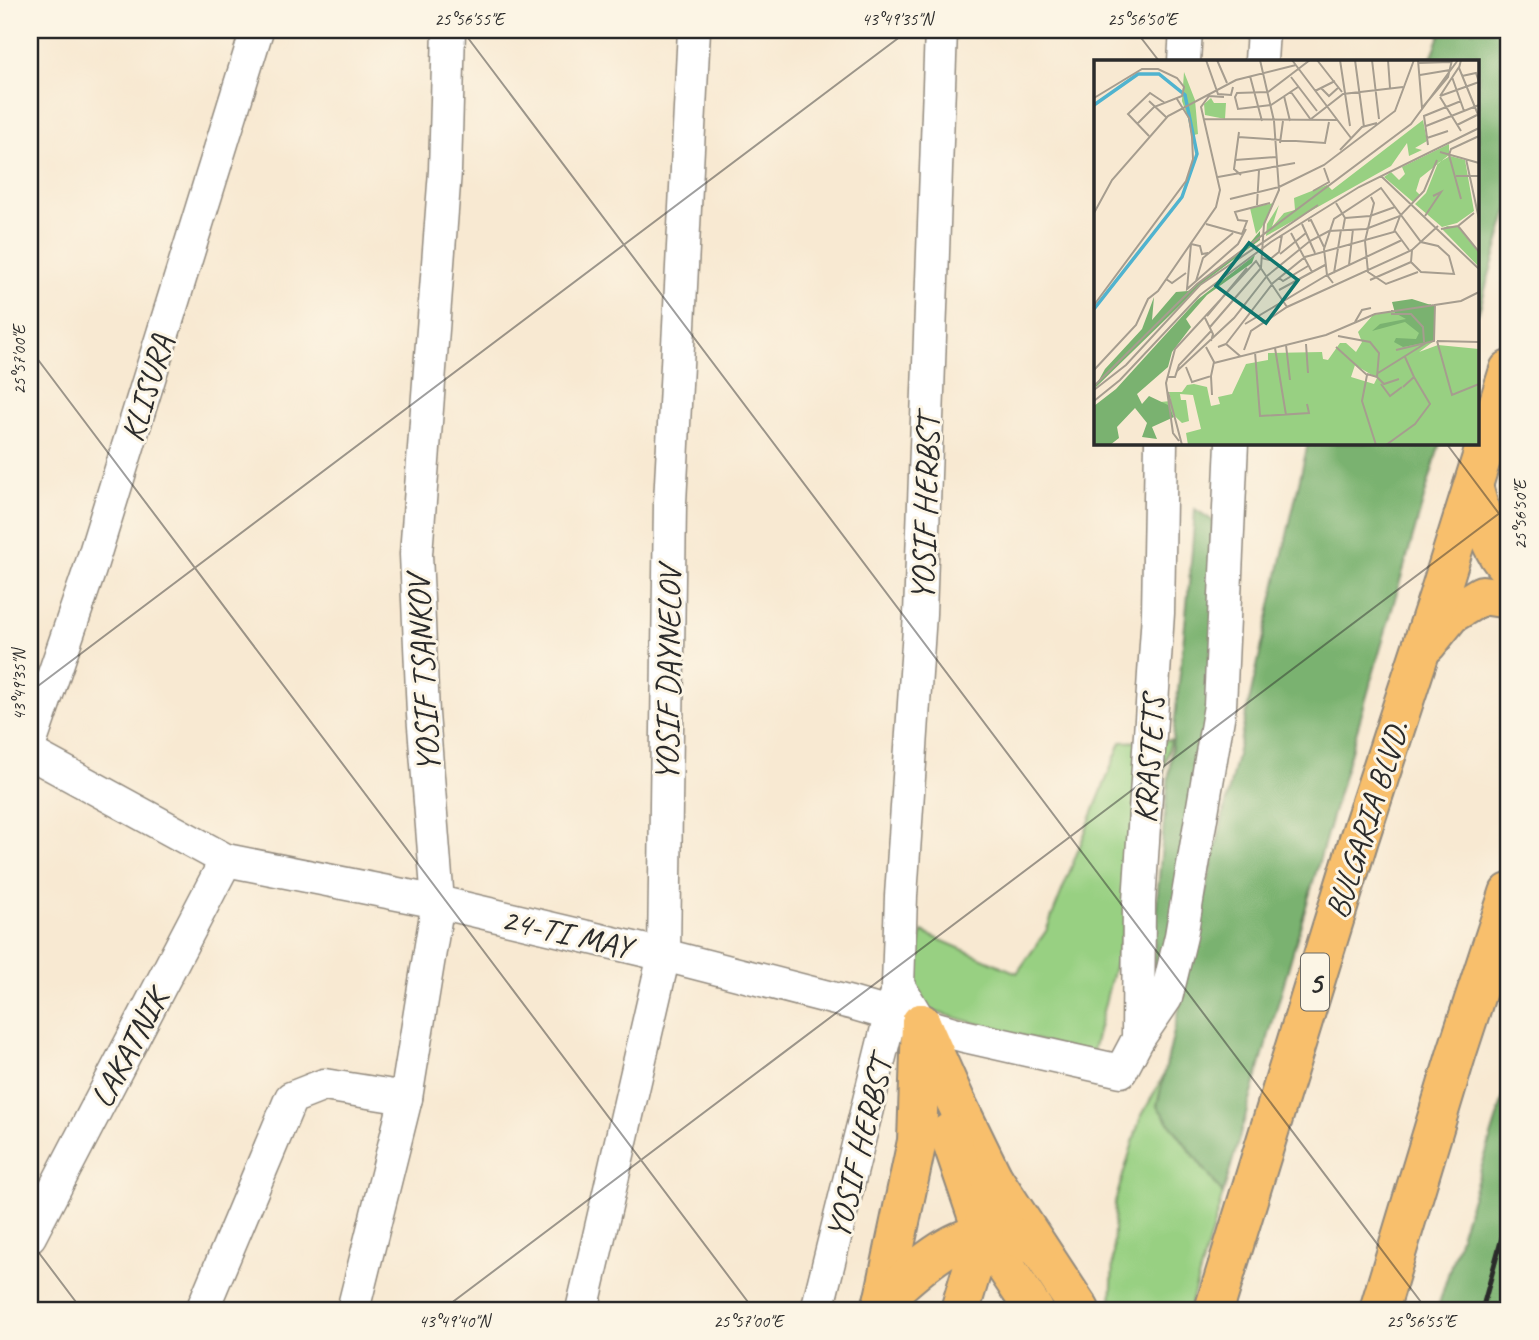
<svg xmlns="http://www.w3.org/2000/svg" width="1539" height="1340" font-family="Caveat,sans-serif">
  <rect width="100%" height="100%" fill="#fcf5e5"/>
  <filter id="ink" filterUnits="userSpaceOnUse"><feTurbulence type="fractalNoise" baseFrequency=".0143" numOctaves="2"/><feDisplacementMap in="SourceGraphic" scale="14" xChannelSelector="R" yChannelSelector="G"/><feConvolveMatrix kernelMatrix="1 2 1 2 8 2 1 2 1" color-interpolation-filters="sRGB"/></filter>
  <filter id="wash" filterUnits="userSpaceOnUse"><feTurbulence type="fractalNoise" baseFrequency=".00686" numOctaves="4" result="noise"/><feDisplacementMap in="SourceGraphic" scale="28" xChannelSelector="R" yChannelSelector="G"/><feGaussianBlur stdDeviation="1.57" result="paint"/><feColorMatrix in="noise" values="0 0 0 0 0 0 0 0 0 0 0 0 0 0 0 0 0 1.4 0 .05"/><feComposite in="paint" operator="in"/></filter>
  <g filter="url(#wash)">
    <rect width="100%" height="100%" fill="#f8e9d2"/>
    <g fill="#98d082" stroke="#627e56" stroke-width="2">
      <polygon points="1171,740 1092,1055 924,1009 912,984 922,932 1017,973 1046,931 1121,742"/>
      <polygon points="1165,1073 1157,1106 1223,1194 1189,1310 1111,1310 1115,1202 1140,1119"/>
    </g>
    <g fill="#7ab270" stroke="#526e4e" stroke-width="2">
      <polygon points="1442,30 1509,30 1509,207 1478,314 1478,61 1430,61"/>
      <polygon points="1308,443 1440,443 1223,1194 1157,1106"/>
      <path d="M1195,509L1225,529L1211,733L1154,1005C1152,950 1157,899 1162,844C1172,732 1188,621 1195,509Z"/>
      <polygon points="1509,1079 1509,1297 1506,1310 1437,1310"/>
    </g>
  </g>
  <g filter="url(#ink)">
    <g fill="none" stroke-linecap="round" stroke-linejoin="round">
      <defs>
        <g id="minor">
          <polyline points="1184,61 1186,30"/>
          <polyline points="1261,61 1263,30"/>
          <polyline points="30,744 90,569 257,30"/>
          <polyline points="30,753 226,860 438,902 664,955 851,1003 964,1036 1121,1071 1138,1039 1139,902 1158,613 1161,443"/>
          <polyline points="921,1023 898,985 901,896 920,614 941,30"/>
          <polyline points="1138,1039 1166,998 1181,936 1220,706 1232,443"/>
          <polyline points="30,1236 226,860"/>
          <polyline points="202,1310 291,1098 324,1085 406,1098"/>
          <polyline points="353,1310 406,1098 438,902 423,714 416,554 445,171 449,30"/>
          <polyline points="582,1310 664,955 670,503 694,30"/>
          <polyline points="817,1310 895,996"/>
        </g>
        <g id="major">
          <polyline points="921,1023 956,1102 993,1178 1080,1310"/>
          <polyline points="949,1133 983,1233 1034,1310"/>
        </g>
        <g id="highway">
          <path d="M1473,486C1481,513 1488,548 1509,569"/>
          <polyline points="1427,644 1451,614 1482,595 1509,599"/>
          <polyline points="884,1298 917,1141 921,1023"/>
          <path d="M881,1307L884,1298C918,1269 959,1225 1008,1235C1018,1237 1029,1243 1038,1247"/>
          <polyline points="960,1310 983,1233 993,1178"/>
          <polyline points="1214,1310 1359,839 1441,588 1509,370"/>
          <polyline points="1379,1310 1457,1052 1509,893"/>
        </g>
      </defs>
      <use href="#minor" stroke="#928a7e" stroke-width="35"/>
      <use href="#major" stroke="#928a7e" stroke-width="42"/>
      <use href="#highway" stroke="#928a7e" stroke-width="42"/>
      <use href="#minor" stroke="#fff" stroke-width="32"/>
      <use href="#major" stroke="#f8bf6c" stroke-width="38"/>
      <use href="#highway" stroke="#f8bf6c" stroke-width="38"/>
      <polyline stroke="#2b2b2b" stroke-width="5" points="1482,1310 1509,1212"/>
    </g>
  </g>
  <path fill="none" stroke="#2b2b2b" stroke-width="2" stroke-opacity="0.45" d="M462,30L1427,1310M1135,30L1159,61M30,349L754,1310M1446,443L1509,527M30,692L909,30M30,1241L82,1310M442,1310L1509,506"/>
  <g text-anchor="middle" stroke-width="6" stroke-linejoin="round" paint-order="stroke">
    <rect fill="#fcf5e5" stroke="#6a6863" stroke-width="2" x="1301" y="953.5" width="28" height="57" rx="5"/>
    <g font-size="32" font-weight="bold" fill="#2b2b2b">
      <text x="1315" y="993">5</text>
    </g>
    <g font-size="33" fill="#2b2b2b" stroke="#fcf5e5">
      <text transform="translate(146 388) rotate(-73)" y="12">KLISURA</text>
      <text transform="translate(924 508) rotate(-88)" y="12">YOSIF HERBST</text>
      <text transform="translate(422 674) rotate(-93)" y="12">YOSIF TSANKOV</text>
      <text transform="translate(667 674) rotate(-89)" y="12">YOSIF DAYNELOV</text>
      <text transform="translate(1148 759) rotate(-86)" y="12">KRASTETS</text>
      <text transform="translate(1366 819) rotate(-72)" y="12">BULGARIA BLVD.</text>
      <text transform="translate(567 932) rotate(13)" y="12">24-TI MAY</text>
      <text transform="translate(128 1048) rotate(-62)" y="12">LAKATNIK</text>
      <text transform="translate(858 1148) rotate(-76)" y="12">YOSIF HERBST</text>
    </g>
  </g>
  <g transform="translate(1094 60)">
    <rect width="385" height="385" fill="#f8e9d2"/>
    <path d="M90,12L101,40L104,74L100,75L88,41ZM117,38L120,43H132L131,59L111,55L110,44ZM329,60L333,81L321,88L328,90L315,96L313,83L297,106L172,176L173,164L185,145L178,167L190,153L201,150L200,138L233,125L238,130ZM355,84V95L326,118L322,131L326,135L319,142L290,117L297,112L305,120L311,114L308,107ZM356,96L371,100L380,151L363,163L348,167L321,144L332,133L344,103ZM180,143L168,167L162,174L156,148ZM353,166L364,167L385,193V207L348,169ZM337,244L340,281L325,292L344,285L385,289V385H94L92,373L107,369L99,335L86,334L87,340H92L95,361L88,363L66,342L77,341L75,332H88L93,325L100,324L113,327L117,346L126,344L124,337L138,334L152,304L174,300V293L228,292L229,299L234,300L246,283H252L262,292L268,282L264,272L279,255ZM261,305L283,318L280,324L257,317Z" fill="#98d082" fill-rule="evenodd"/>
    <path d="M166,171V180L111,221L0,329L11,309L48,269L60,237L58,260L82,232L94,231L155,184ZM161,195L158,203L113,235L92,259L97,267L78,292L74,307L43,334L48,344L55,336L74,345L80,357L58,367L63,379L48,377L53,363L41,348L23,367L25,378L16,385H0V346L22,329L103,240ZM318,239L340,246V281L309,287L300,282L302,278L322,279L325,273L311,262L278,271L286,264L312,259L301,253L298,242Z" fill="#7ab270"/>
    <path fill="none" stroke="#50b3cf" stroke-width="3.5" d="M0,45L44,14H65L91,35L103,94L88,137L0,249"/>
    <path fill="none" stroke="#a69d8f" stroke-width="2" d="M112,0L124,34L137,35L139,27M123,0L133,23M166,0L180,61L185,130L170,164L167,208M198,0L257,78M223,0L248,32M246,0L256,66M261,0L270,67M278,0L285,59M294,0L296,28M324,0L328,48L354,17L358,0M367,0L365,8L385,57M324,3L357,2M326,15L356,10M156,16L168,61M368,16L382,13L385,22M197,17L223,51M358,17L370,51M204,27L177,45L144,49L141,37L143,33L174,32L216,0M227,28L235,36L245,27M221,31L241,21M197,32L217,60M190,36L196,61M346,36L385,22M346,36L365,7M346,37L367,71M0,38L48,9H64L83,18L90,27L88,36L60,47L43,64M55,41L72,57M110,59L243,60M217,59L249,34L309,27M363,65L383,55M332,66L385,45M145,72L140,109L147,115M55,76L34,54L56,33L71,43M144,77L231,83L235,62M333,78L354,71M186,83L189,61M334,85L330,56L367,41M246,90L268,67L283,63M346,92L385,103M372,99L385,159M141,100L182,97M287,116L385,209M362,116H385M124,117L201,103M185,127L230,105L301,51L320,0M219,131L235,122L230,108M277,137L280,143L271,181L274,212L292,224L324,212M136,139L185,127M367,139L355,95L357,89L385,76M242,143L251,158L249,169M163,145L165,110M0,153L18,120L74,56L142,20L202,5M331,156L347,132L339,136M251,158L276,156L301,147M214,161L217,160L230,187M112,164L148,174L153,161L144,160L141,152L176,143M208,164L221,193M364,166L385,192M347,169L364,166L380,153M301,171L315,190M197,173L218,212M97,184L93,229L144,184L152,169M97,184L106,186L108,194L114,193M186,194L212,173M168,198L175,200L185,192L188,175M255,205L259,169M240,213L247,170M234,215L308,180M185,218L189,221L214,206M72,219L78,223L92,213M276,220L317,202M102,221L109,198L139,173M239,223L233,215L230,189L240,159L287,128L327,182L344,186L355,196L360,214L327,212L317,202L318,190M185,230L231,205M0,245L92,121L99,99L98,77L95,58L83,39M298,250V254H317L329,267L330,282M113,256L153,208M111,258L119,274L117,281M261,262L268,250L277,248M151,264L233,215M116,267L167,208M244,276L276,282L285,293L283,317L273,314M343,281L358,335L385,324M343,281L385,282M132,284L179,223L211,197L300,172L306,156M212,284L214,313M192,285L196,320M112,287L120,302L117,316M124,287L132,284L146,296M242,287L273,315L268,341L282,385M181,288L192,355M150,290L157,271L193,247L318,190L344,166M302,290L340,281L341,244M161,292L166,356L215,353L213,344M120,303L232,275L281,254L367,241L385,232M92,307L98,322L117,316L118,335M0,310L42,265L54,239L64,231L122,147L126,130L107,47L115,36L130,37M83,311L140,258L173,216L216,181L235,171L272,169L306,156L330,131L343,100M284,313L332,283M73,317H81L85,305L118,270M283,317L290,324L305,319M287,324L296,336L308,327M0,326L103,224L317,64L364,0M309,327L320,317L311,297M0,330L32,305L106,225L224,145M74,332L88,385M0,341L26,320L106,235L177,182L265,127L385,68M85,381L79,373L72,323L81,289L162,201L193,247M292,385L321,364L336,344L320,317"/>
    <path fill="#0f766e" fill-opacity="0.15" stroke="#0f766e" stroke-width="3.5" d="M155,183L204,220L172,263L122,226Z"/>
    <rect width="385" height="385" fill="none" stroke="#2b2b2b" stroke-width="3.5"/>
  </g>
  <rect width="1539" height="1340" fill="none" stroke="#fcf5e5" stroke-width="77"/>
  <rect x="38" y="38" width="1462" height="1264" fill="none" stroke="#2b2b2b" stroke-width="2.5"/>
  <g font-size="18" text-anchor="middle" fill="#2b2b2b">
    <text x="469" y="25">25°56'55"E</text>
    <text x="897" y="25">43°49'35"N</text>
    <text x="1142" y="25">25°56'50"E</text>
    <text transform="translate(19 360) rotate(-90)" y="6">25°57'00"E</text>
    <text transform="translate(1520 515) rotate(-90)" y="6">25°56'50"E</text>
    <text transform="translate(19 685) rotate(-90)" y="6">43°49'35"N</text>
    <text x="454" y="1327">43°49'40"N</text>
    <text x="748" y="1327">25°57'00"E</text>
    <text x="1421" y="1327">25°56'55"E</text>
  </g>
</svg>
